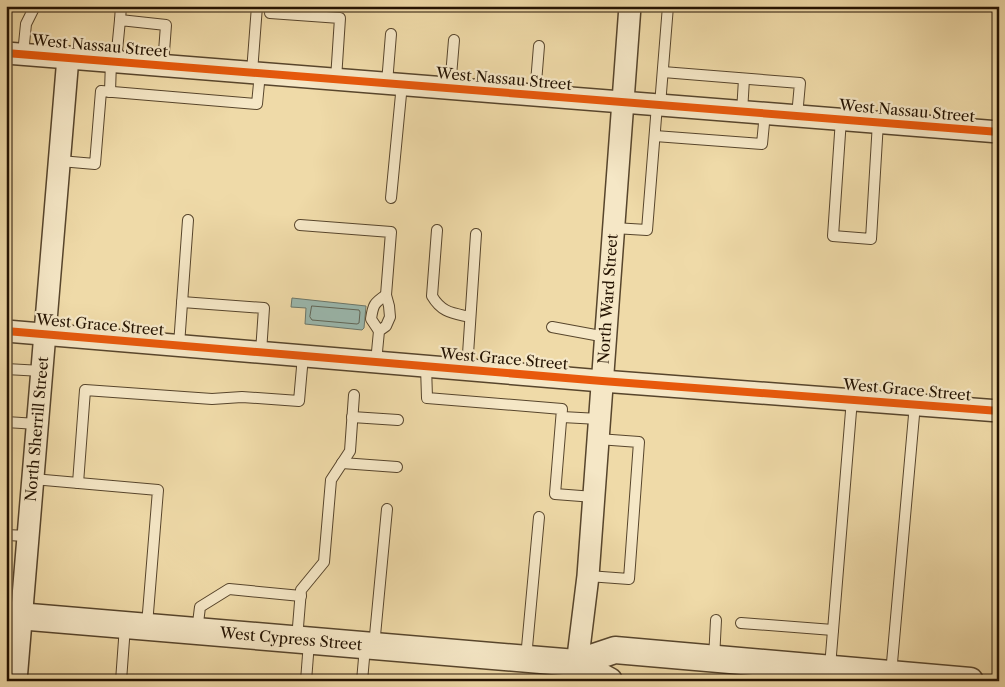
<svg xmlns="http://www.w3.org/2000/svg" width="1005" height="687" font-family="'Libre Caslon Text',serif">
  <rect width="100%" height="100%" fill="#efdaa8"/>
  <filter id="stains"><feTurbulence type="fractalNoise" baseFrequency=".004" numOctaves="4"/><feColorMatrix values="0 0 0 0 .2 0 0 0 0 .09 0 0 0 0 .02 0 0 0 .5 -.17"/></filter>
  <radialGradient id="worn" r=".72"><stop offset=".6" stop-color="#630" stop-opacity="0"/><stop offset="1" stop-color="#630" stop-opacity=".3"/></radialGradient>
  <polygon fill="#9bb9af" stroke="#6b776a" points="292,298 366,306 364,328 362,330 305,324 306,308 291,307"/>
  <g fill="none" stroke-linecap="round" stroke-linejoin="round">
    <polygon stroke="#606658" stroke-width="1" points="312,306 359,310 360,312 359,323 357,324 312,320 310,317"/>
    <defs>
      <g id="service">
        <polyline points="270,13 340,18 336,79"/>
        <polyline points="120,20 121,6"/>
        <polyline points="23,54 26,24 35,6"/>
        <polyline points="116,61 120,20 166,25 163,65"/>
        <polyline points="252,72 257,6"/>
        <polyline points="663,72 800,83 797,116"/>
        <polyline points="387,83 391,34"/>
        <polyline points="450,88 454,40"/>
        <polyline points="110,92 111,61"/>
        <polyline points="535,95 539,46"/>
        <polyline points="660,105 668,6"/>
        <polyline points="742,112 744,79"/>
        <polyline points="841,119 833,236 871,239 878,122"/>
        <polyline points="655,136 762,144 765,113"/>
        <polyline points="60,161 95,164 101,91 257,104 260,73"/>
        <polyline points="391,198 402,84"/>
        <polyline points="300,225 391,232 386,295 389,306 390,317 386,326 379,331 376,362"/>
        <polyline points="614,228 647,230 657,105"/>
        <path d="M437,230L432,296C442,313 453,313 470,317"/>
        <polyline points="182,302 264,308 261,352"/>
        <polyline points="552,327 606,337"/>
        <path d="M379,331L371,319C373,305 374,303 386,295"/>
        <polyline points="179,345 188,220"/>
        <polyline points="426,366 427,398 562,409 555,494 594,497"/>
        <polyline points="6,369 42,371"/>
        <polyline points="467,369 476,234"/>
        <polyline points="352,417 398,420"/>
        <polyline points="562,417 599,419"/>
        <polyline points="6,422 37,424"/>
        <polyline points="342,463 397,467"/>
        <polyline points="33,479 158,490 147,625"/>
        <polyline points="78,483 85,390 212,399 242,397 299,401 303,356"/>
        <polyline points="6,535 28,536"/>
        <polyline points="588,576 629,579 639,442 598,439"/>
        <polyline points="741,623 833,630"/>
        <polyline points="197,631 200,607 229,589 301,596"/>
        <polyline points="297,639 301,590 324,562 331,480 350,451 354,395"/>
        <polyline points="374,646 387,509"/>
        <polyline points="526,658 539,517"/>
        <polyline points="714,659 716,620"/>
        <polyline points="830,667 852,399"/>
        <polyline points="891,674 915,404"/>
        <polyline points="121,681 125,626"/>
        <polyline points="306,681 309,642"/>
        <polyline points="362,681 365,647"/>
      </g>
      <g id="minor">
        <polyline points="6,53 999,132"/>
        <polyline points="6,331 602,381 999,411"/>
        <polyline points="16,681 68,57"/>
        <polyline points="575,681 588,576 630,6"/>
      </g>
      <g id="tertiary">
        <polyline points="6,615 576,663 609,681"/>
        <polyline points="576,663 615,650 970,681"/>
      </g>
    </defs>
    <use href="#service" stroke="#57452c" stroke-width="12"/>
    <use href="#minor" stroke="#57452c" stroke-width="24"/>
    <use href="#tertiary" stroke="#57452c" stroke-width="29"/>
    <use href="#service" stroke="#f5e7c6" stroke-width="10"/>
    <use href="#minor" stroke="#f5e7c6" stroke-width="21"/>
    <use href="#tertiary" stroke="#f5e7c6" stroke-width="26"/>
    <defs>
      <g id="cycleway">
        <polyline points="6,53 999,132"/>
        <polyline points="6,331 602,381 999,411"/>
      </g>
    </defs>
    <use href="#cycleway" stroke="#f5e7c6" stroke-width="11"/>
    <use href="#cycleway" stroke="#e8590c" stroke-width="8"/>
  </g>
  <g text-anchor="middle" stroke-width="4.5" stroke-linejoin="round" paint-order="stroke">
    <g font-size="15" fill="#241302" stroke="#f5e7c6">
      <text transform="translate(100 46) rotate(5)" y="5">West Nassau Street</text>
      <text transform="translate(504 79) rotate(5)" y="5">West Nassau Street</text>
      <text transform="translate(907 111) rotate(5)" y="5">West Nassau Street</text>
      <text transform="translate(608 299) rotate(-86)" y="5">North Ward Street</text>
      <text transform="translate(100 325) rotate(5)" y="5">West Grace Street</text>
      <text transform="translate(504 359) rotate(5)" y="5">West Grace Street</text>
      <text transform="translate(907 390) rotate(5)" y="5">West Grace Street</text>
      <text transform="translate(37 429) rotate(-85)" y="5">North Sherrill Street</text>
      <text transform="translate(291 639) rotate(5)" y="5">West Cypress Street</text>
    </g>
  </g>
  <rect width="1005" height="687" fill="none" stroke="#efdaa8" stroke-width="25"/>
  <rect x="8" y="8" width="990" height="672" fill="none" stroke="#241302" stroke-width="2.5"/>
  <rect x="12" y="12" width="980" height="662" fill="none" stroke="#241302"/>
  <rect width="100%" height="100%" filter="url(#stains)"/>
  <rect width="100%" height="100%" fill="url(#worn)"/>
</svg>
